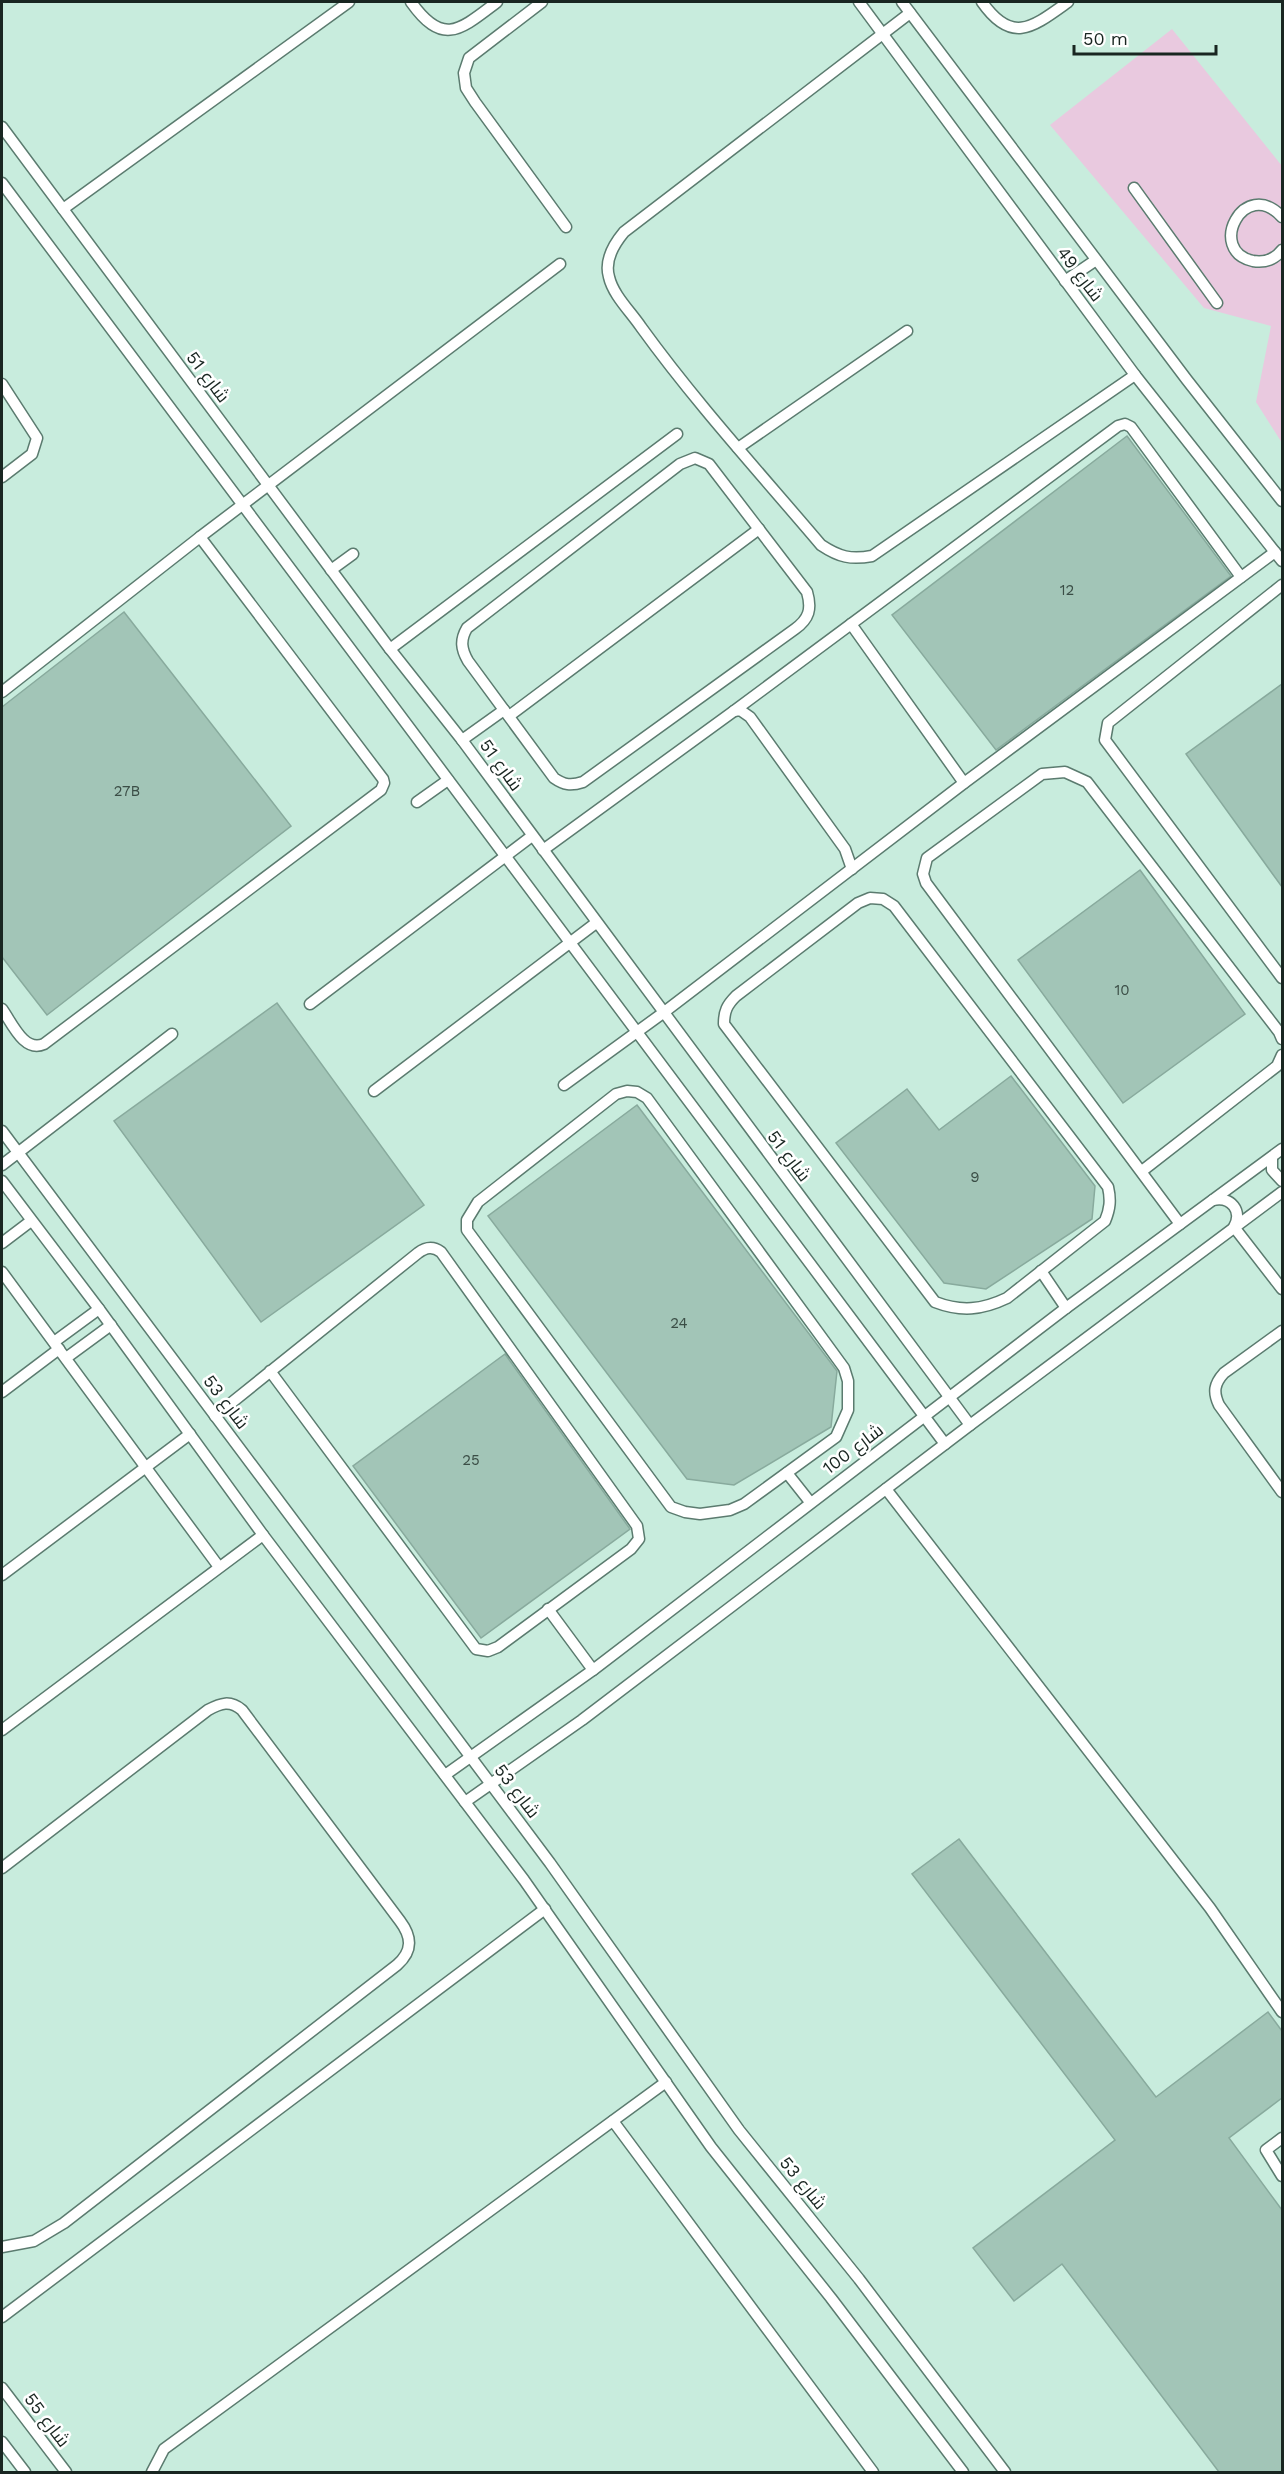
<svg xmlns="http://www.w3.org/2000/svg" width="1284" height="2474" font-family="'Work Sans',Cairo,sans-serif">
  <rect width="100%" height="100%" fill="#c8ecdd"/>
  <polygon fill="#e9c9df" points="1172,29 1282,166 1282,443 1256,402 1271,326 1204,308 1050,125"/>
  <g fill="#a2c5b7" stroke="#88aa9d" stroke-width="1.5">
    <polygon points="1127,436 1231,576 996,750 892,615"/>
    <polygon points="124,612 291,826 47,1015 2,957 2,707"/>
    <polygon points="1282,684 1282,887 1186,754"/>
    <polygon points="1140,870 1245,1014 1123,1103 1018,960"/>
    <polygon points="277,1003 424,1205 261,1322 114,1121"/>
    <polygon points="1011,1076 1095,1186 1092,1219 986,1289 944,1283 836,1143 907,1089 939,1130"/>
    <polygon points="637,1105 837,1371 831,1427 734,1485 687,1479 488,1216"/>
    <polygon points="505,1354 630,1529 481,1638 353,1466"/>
    <polygon points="959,1839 1156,2097 1268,2012 1282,2031 1282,2098 1229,2138 1282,2210 1282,2472 1219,2472 1062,2264 1014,2301 973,2248 1115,2140 912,1874"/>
  </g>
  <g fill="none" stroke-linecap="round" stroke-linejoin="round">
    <defs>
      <g id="service">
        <path d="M411,2C443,47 460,30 497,2"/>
        <polyline points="542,2 469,58 464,73 466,88 475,102 566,227"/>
        <polyline points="859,2 1135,375 1282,561"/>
        <polyline points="902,2 1187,380 1282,501"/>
        <path d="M982,2C1012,45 1033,27 1068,2"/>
        <path d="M910,13L624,232C614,244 604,260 609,277C613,295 631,312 641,327C696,403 760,473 821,545C839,557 851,560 872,556L1135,375"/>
        <polyline points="2,127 390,649 462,740 970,1425"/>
        <polyline points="2,183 945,1444"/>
        <polyline points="1134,188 1217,303"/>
        <polyline points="63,209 349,2"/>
        <path d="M1282,217C1244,176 1206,251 1253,261C1265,263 1275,259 1282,250"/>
        <polyline points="1065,281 1096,260"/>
        <polyline points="2,384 37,438 32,454 2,477"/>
        <polyline points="738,448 907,331"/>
        <path d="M695,458L709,464L807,592C812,609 809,619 795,629L583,782C571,786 564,785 554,778L468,661C461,649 460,640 467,628L680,464Z"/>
        <polyline points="200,537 560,264"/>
        <polyline points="331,570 353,554"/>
        <polyline points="1282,585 1108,723 1105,740 1282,978"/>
        <polyline points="851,624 964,783"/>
        <polyline points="390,649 677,434"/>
        <path d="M2,692L200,537L383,779L384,783L381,790L44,1044C24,1053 12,1023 2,1009"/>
        <polyline points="734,711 740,710 750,717 845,849 852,869"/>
        <polyline points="509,716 759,529"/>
        <polyline points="462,740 504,710"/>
        <polyline points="417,802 448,780"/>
        <polyline points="543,850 734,711 1118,426 1125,424 1131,427 1241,577"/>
        <path d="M870,898L883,899L894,906L1108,1187C1111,1200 1110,1209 1105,1221L1007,1298C982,1310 961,1312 935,1302L724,1024C724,1011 727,1005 736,996L858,903Z"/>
        <polyline points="310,1004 532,836"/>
        <polyline points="564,1085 663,1013 964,783 1275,552"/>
        <polyline points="374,1091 596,923"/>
        <polygon points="627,1091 637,1092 647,1098 844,1368 848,1381 848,1410 836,1437 744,1504 730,1510 700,1514 685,1512 671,1507 467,1230 467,1220 478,1202 616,1094"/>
        <polyline points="2,1131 550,1863 739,2130 859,2279 1005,2472"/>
        <polyline points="1272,1157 1272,1170 1282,1181"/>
        <polyline points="2,1165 172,1034"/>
        <polyline points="1142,1171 1277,1066 1282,1055"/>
        <polyline points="2,1181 99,1309 263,1535 524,1880 711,2147 831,2298 963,2472"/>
        <path d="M1213,1200C1231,1196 1243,1211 1234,1227L1282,1289"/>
        <polyline points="1180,1224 926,883 923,874 927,858 1042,774 1065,772 1087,782 1279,1032 1282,1039"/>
        <polyline points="2,1243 31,1221"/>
        <polyline points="1041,1271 1066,1308"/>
        <polyline points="2,1272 219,1567"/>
        <path d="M1282,1331L1224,1373C1214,1384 1213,1392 1219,1405L1282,1492"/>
        <polyline points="54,1342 99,1309"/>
        <polyline points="66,1358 111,1325"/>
        <polyline points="2,1392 59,1349"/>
        <path d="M215,1416L418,1253C426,1247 433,1246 441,1252L637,1526L639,1539L631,1549L498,1647L488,1651L476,1649L270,1371"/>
        <polyline points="787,1473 810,1502"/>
        <polyline points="886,1489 1210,1908 1282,2012"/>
        <polyline points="2,1575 190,1434"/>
        <polyline points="548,1609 593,1670"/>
        <polyline points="2,1730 263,1535"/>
        <polyline points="445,1775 593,1670 1066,1308 1282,1149"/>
        <polyline points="465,1802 582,1720 970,1425 1282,1192"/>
        <path d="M2,1868L208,1710C221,1703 230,1700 242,1710L400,1921C412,1937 413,1951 397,1965L64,2223L34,2241L2,2247"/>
        <polyline points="613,2121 873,2472"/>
        <polyline points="1282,2138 1266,2150 1282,2176"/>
        <polyline points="2,2317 545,1909"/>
        <polyline points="2,2388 66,2472"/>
        <polyline points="2,2442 25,2472"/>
        <polyline points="152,2472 164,2449 666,2082"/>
      </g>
    </defs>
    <use href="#service" stroke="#5b7b6f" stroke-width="13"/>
    <use href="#service" stroke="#fff" stroke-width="10"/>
  </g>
  <g text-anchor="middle" stroke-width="5" stroke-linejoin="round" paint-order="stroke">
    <g font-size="15" fill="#3b4e46">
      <text x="1067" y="595">12</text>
      <text x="127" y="796">27B</text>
      <text x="1122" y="995">10</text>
      <text x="975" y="1182">9</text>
      <text x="679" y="1328">24</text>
      <text x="471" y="1465">25</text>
    </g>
    <g font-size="18" fill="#192621" stroke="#fff">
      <text transform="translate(1080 274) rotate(53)" y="6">شارع 49</text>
      <text transform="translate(208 377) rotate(53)" y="6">شارع 51</text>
      <text transform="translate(501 765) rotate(54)" y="6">شارع 51</text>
      <text transform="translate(789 1156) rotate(53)" y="6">شارع 51</text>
      <text transform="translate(226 1402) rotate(53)" y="6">شارع 53</text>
      <text transform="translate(853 1449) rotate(-37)" y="6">شارع 100</text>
      <text transform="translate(517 1791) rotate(53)" y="6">شارع 53</text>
      <text transform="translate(803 2183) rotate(51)" y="6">شارع 53</text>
      <text transform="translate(47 2420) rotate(53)" y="6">شارع 55</text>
    </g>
  </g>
  <rect width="1284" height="2474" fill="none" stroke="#192621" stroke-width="6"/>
  <path d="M1074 45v9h142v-9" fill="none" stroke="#192621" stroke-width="3"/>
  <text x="1083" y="45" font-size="18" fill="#192621" stroke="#ffffff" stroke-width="4.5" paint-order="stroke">50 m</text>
</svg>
